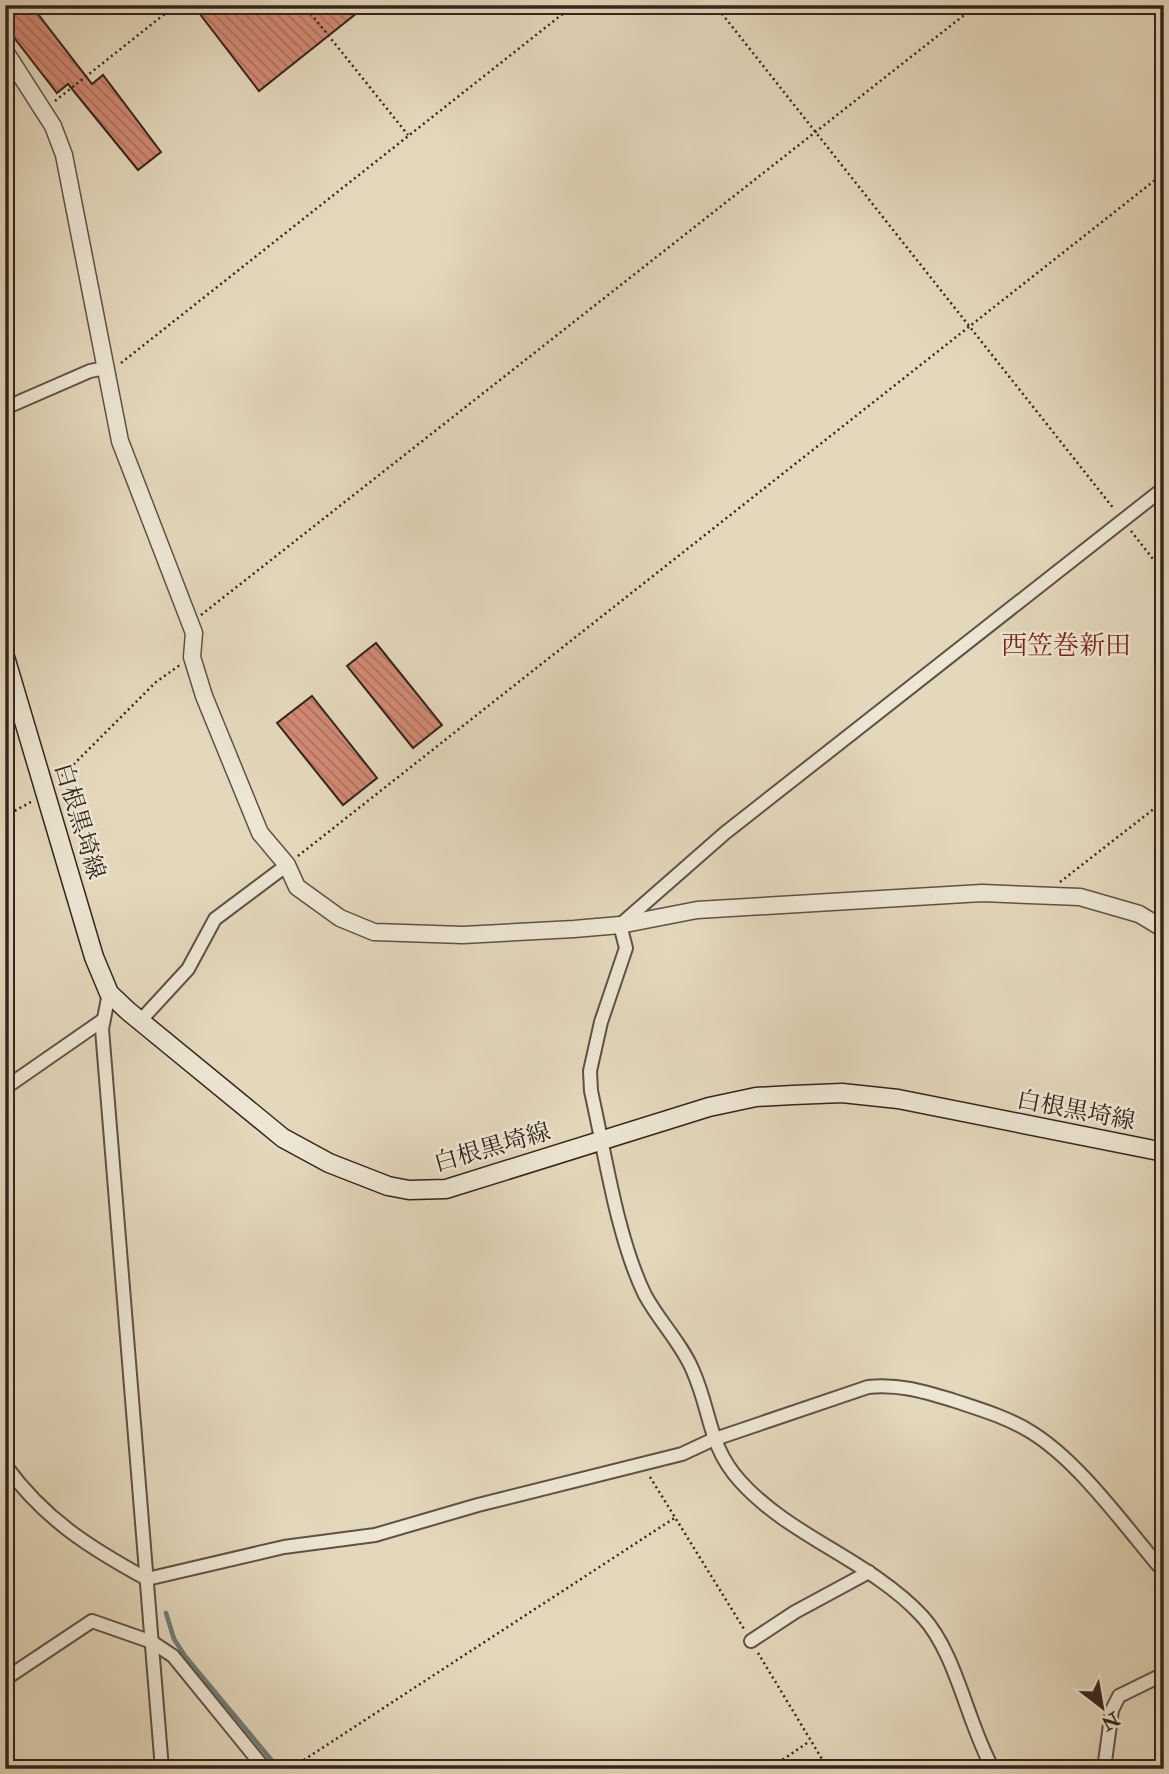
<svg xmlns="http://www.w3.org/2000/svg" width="1169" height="1774" font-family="'IM FELL Double Pica','Noto Serif JP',serif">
  <defs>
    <pattern id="building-back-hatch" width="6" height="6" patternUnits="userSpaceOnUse" patternTransform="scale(1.75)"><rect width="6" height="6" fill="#d38a75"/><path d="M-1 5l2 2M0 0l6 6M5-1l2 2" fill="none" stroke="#ac715f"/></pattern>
  </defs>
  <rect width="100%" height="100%" fill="#e4d8bc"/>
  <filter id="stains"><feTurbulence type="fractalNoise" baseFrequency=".00286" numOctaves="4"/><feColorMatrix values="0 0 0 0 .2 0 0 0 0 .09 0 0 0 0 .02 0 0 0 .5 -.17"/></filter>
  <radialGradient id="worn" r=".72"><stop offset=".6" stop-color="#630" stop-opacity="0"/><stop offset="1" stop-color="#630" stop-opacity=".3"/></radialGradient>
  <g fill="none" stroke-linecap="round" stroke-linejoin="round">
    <polyline stroke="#6e7d78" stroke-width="4.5" points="166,1613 174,1639 185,1656 279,1769"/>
  </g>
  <g fill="url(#building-back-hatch)" stroke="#34241e" stroke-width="2">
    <polygon points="5,5 31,5 92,84 103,75 161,152 138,170 68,84 57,93 5,26"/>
    <polygon points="193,5 367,5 259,91"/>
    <polygon points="376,643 442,725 413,748 347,666"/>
    <polygon points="312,696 377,778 343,805 277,723"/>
  </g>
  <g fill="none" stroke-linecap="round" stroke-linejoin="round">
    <defs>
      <g id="minor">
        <polyline points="5,408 90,371 105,368"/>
        <polyline points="109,993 102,1029 162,1769"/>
        <polyline points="141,1020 188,969 215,919 287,865"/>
        <polyline points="5,1088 103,1020"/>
        <path d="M5,1465C44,1519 90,1548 147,1579L284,1547L375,1535L478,1505L682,1454L712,1440L868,1387C899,1384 922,1391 952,1400C979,1409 1007,1417 1031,1432C1080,1462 1126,1528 1164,1572"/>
        <polyline points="751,1641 795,1612 869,1572"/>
        <polyline points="5,1679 92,1621 152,1642 173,1656 265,1769"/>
        <path d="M993,1769C967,1723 957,1654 922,1616C870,1560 790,1537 740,1481C708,1446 711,1411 693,1371C682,1344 659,1321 645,1295C617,1238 605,1153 591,1091L590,1071L601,1022L626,948L620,925L725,833L1164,488"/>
        <polyline points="1104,1769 1112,1710 1119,1696 1164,1674"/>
      </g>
      <polyline id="tertiary" points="5,51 53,126 64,155 120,441 194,633 192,657 204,696 260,833 287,865 297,887 340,918 374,932 463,935 574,929 620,925 697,910 982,893 1080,897 1139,914 1164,929"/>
      <polyline id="secondary" points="5,657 94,957 109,993 128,1011 283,1138 329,1163 388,1186 409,1190 446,1189 709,1107 756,1097 793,1095 842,1093 898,1099 1164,1152"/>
    </defs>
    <use href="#minor" stroke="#605146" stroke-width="16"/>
    <use href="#tertiary" stroke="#605146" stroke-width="19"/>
    <use href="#secondary" stroke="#34241e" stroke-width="21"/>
    <g stroke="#34241e" stroke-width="2.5" stroke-dasharray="2 3.5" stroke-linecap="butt">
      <polyline points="304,5 408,135"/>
      <polyline points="715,5 1114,509"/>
      <polyline points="55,101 176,5"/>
      <polyline points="121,363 574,5"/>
      <polyline points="1131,531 1164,573"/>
      <polyline points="201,615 977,5"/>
      <polyline points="58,780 156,682 180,665"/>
      <polyline points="5,816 31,802"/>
      <polyline points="298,856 1164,173"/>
      <polyline points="1060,882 1164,801"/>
      <polyline points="650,1477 744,1629"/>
      <polyline points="758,1653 828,1769"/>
      <polyline points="290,1769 676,1517"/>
      <polyline points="769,1769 810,1741"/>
    </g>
    <use href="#minor" stroke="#ede6d3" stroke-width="12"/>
    <use href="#tertiary" stroke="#ede6d3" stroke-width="16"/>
    <use href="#secondary" stroke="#ede6d3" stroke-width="18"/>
  </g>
  <g text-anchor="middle" stroke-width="5" stroke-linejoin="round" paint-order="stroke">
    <g font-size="24" fill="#34241e" stroke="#ede6d3">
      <text transform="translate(80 821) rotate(73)" y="8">白根黒埼線</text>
      <text transform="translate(1076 1110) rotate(11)" y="8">白根黒埼線</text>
      <text transform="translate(492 1147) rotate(-16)" y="8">白根黒埼線</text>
    </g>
    <g font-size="26" fill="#7a1f14" stroke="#ede6d3">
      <text x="1066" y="654">西笠巻新田</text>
    </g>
  </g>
  <rect width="1169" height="1774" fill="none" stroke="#e4d8bc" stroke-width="28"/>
  <rect x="7" y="7" width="1155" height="1760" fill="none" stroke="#34241e" stroke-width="3.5"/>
  <rect x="14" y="14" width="1141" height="1746" fill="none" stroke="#34241e" stroke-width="2"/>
  <g transform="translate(1102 1707) rotate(149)" stroke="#ede6d3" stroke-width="5" paint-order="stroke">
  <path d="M0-5L12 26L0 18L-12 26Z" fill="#34241e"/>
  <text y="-10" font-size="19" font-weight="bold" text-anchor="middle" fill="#34241e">N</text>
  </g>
  <rect width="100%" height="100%" filter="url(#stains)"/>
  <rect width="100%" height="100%" fill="url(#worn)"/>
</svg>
